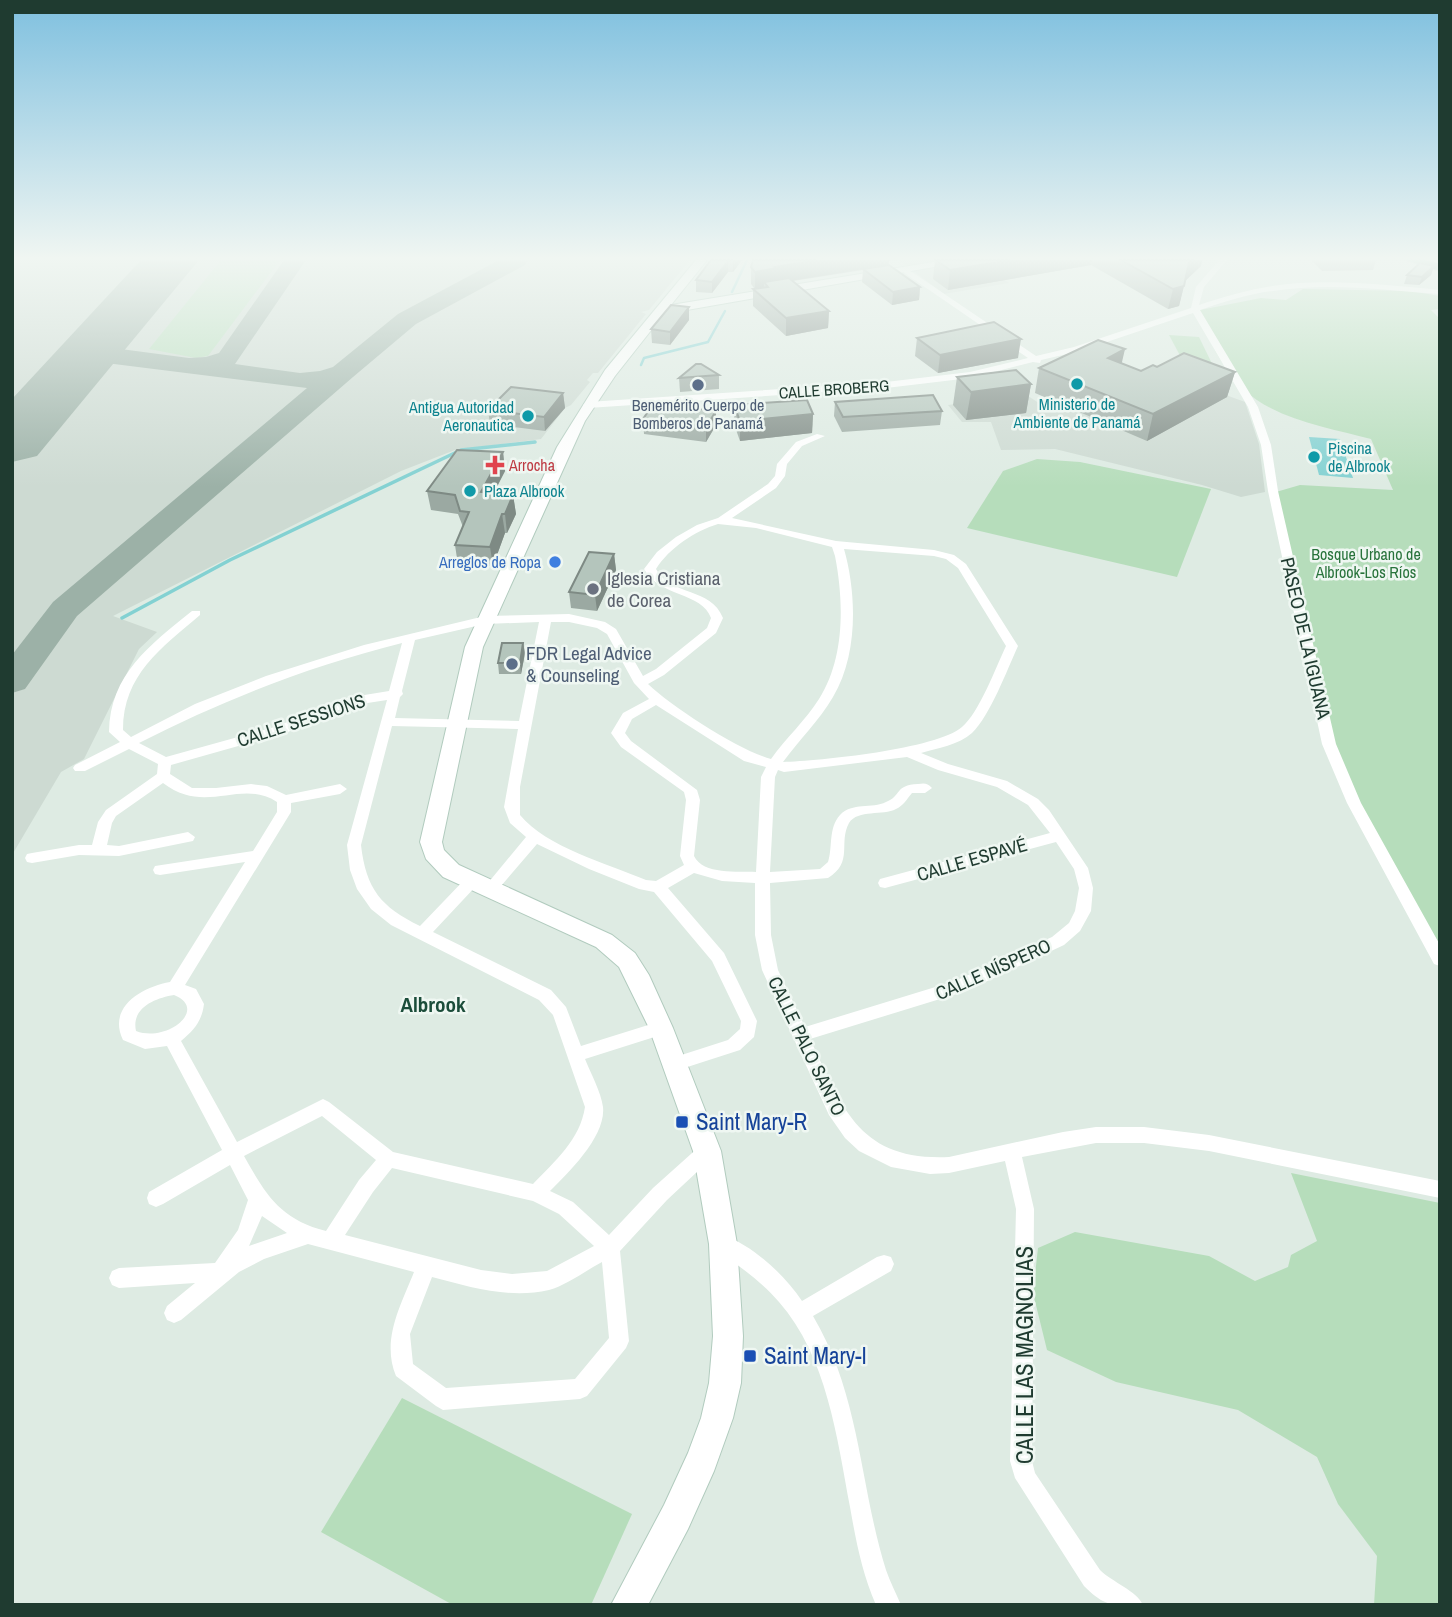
<svg xmlns="http://www.w3.org/2000/svg" width="1452" height="1617" font-family="'Archivo Narrow',sans-serif">
  <rect width="100%" height="100%" fill="#deebe3"/>
  <g fill="#cddad2">
    <polygon points="12,260 690,260 649,310 641,312 646,314 598,373 593,373 587,380 590,382 571,405 565,408 541,439 455,450 401,471 113,616 157,632 139,649 84,759 61,772 12,855"/>
    <polygon points="978,260 1009,283 944,294 900,261"/>
    <polygon points="1160,371 1245,402 1259,444 1265,492 1241,497 1202,485 1055,449 1001,450 991,422 962,422 948,405 1025,394 1048,409 1059,411 1137,374"/>
  </g>
  <g fill="#b6ddbb">
    <polygon points="221,260 280,260 208,356 196,358 149,349"/>
    <path d="M1303,289L1410,291L1440,296V309L1431,310L1440,319V968L1333,749L1276,492L1300,485L1393,490L1371,439C1329,428 1275,420 1242,388C1221,367 1208,337 1195,311L1261,298L1286,300Z"/>
    <polygon points="1169,335 1199,337 1218,376 1191,376"/>
    <polygon points="1037,459 1080,462 1211,489 1177,577 967,528 1003,471"/>
    <polygon points="1291,1173 1440,1203 1440,1605 1374,1605 1377,1556 1338,1504 1317,1457 1238,1410 1116,1382 1047,1350 1033,1293 1038,1248 1075,1232 1209,1256 1255,1281 1288,1267 1291,1255 1317,1241"/>
    <polygon points="402,1398 632,1514 591,1605 453,1605 321,1532"/>
  </g>
  <polygon fill="#83d1d2" points="1309,437 1340,439 1353,478 1319,475"/>
  <g fill="none" stroke-linecap="round" stroke-linejoin="round">
    <g stroke="#83d1d2" stroke-width="2.5">
      <polyline points="732,292 747,260"/>
      <polyline points="641,365 644,358 708,342 725,311"/>
    </g>
    <polyline stroke="#83d1d2" stroke-width="3.5" points="122,618 230,560 461,450 535,442"/>
    <polygon fill="#9cb1a7" fill-rule="evenodd" points="284,260 306,260 235,364 300,373 320,371 333,367 398,314 499,260 528,260 525,265 416,324 353,377 77,616 25,689 12,693 12,655 53,602 307,388 90,361 81,358 77,353 81,348 90,345 189,358 206,357 219,353"/>
    <polygon fill="#9cb1a7" fill-rule="evenodd" points="141,260 199,260 37,456 12,462 12,399"/>
    <defs>
      <polygon id="secondary" points="696,260 707,260 671,305 946,260 974,260 664,314 615,376 585,421 483,647 442,842 444,850 459,865 612,935 635,953 649,975 673,1028 721,1151 737,1244 743,1336 741,1383 733,1418 714,1471 688,1529 648,1605 611,1605 664,1505 688,1453 701,1418 709,1383 713,1336 709,1244 693,1151 649,1028 619,967 596,947 443,877 426,859 420,842 465,647 557,447 605,370"/>
      <polygon id="primary" points="1406,260 1425,260 1440,264 1440,271"/>
    </defs>
    <use href="#secondary" stroke="#b1cbbe" stroke-width="2"/>
    <use href="#primary" stroke="#c0c8c5" stroke-width="2"/>
    <g fill="#fff" fill-rule="evenodd">
      <path d="M1219,260H1227L1204,287L1199,305C1223,297 1247,290 1272,286C1327,278 1385,285 1440,290V294C1385,290 1328,282 1273,291C1248,294 1224,302 1200,310L1258,407L1271,445L1278,491L1336,744L1361,803L1440,945V966L1434,964L1347,803L1322,744L1268,491L1261,445L1248,407L1193,313L1080,351L1041,360L1040,363L1033,362L970,378L886,388L588,408L583,405L588,402L886,382L970,372L1028,358L903,272V268H906L1036,356L1074,347L1191,308L1196,287Z"/>
      <path d="M817,434L825,436L802,446L787,464L785,476L776,488L732,518L836,541L934,550L954,555L966,564L1018,646C1007,670 990,716 972,733C959,745 937,748 921,753L948,764L1007,781L1038,799L1049,810L1088,868L1093,888L1091,911L1080,931L1064,945L966,991L810,1039C843,1109 859,1161 949,1157L1063,1132L1096,1127H1144L1209,1135L1440,1181V1198L1209,1151L1144,1143H1096L1022,1157L1034,1209L1032,1461L1035,1473L1100,1570C1112,1582 1137,1591 1143,1605C1113,1605 1106,1608 1084,1586L1015,1478L1010,1461L1016,1209L1005,1161L949,1173L930,1174L891,1167L859,1151L845,1138L829,1115L762,970L755,935V883L722,881L694,873L668,888L724,953L757,1021L754,1037L740,1050L675,1071L669,1069L666,1064L669,1059L728,1040L740,1029L741,1021L712,961L654,892L639,889L589,869L537,844L495,893H485L483,889L526,837L510,823L504,807L518,729L392,726L361,845C366,889 381,907 420,926L467,877H477L479,881L477,885L433,932L551,990L566,1007L581,1046L661,1021L667,1023L669,1028L667,1033L585,1059C591,1074 601,1092 603,1107C606,1136 569,1172 550,1191L573,1202L609,1235L653,1188L701,1145L707,1143L713,1145L716,1151L713,1157L667,1200L620,1251L629,1341L626,1348L587,1396L580,1399L443,1410L436,1406L396,1376C381,1340 401,1305 414,1272L308,1244L264,1259L239,1272L181,1320L174,1323L167,1320L164,1313L167,1306L195,1283L119,1288L112,1285L109,1278L112,1271L119,1268L215,1263L238,1230L248,1200L230,1165L163,1204L156,1207L149,1204L147,1198L149,1192L222,1150L167,1046L145,1049L123,1040C107,1007 142,987 170,982L245,862L160,875L155,874L153,870L155,866L253,851L277,812V802C240,778 206,816 163,783L116,816L112,823L107,845L119,846L188,832L195,837L193,841L119,856L79,855L32,863L27,862L25,858L27,854L32,853L79,845H92L98,822L106,810L157,774L158,764L129,749L85,771H75L73,768L75,765L120,742L109,732C110,674 150,645 192,611H200V615C161,648 123,675 123,730L131,737L195,704L266,676L364,645L485,616L569,614L605,622L616,629L643,676L656,669L707,628L711,618C702,592 659,597 644,569L657,552L676,537L697,525L718,518L768,484L775,476L777,464L796,442ZM718,524L756,528L832,547L835,556C844,602 845,658 819,699C805,721 786,738 771,759C740,751 672,707 648,684L664,675L716,633L723,618C711,587 670,596 656,569C669,548 695,531 718,524ZM844,549L934,556L946,559L958,568L1006,646C996,667 979,713 962,727C937,749 819,761 783,762C799,740 819,721 833,697C858,655 857,595 844,549ZM539,622L519,721L395,718L400,697L403,694L402,691L415,640L485,624ZM551,622H569L597,628L607,634L634,683L649,699L623,713L611,733L621,747L684,792L686,800L680,856L684,865L656,881L646,880C608,864 546,847 520,815V787ZM402,643L389,691L340,699L278,726L166,757L139,743C223,700 310,666 402,643ZM387,700L347,845L350,870L357,889L371,909L391,925L539,1000L553,1015L585,1107C580,1140 555,1161 533,1184L393,1152L329,1102L323,1099L237,1142L181,1041C194,1030 202,1021 204,1004L196,989L185,985L291,812V803L340,794L347,789L340,784L286,795L267,786L251,784L216,788H192L170,774L171,765L288,732L348,706ZM656,705L744,761L766,767L761,777L756,872C738,871 703,875 694,856L700,800L697,790L631,741L625,733L632,719ZM907,757L938,770L997,787L1028,805L1050,833L880,879L878,883L880,887L885,888L1056,842L1074,869L1079,888L1075,911L1069,923L1052,937L955,981L805,1027L778,970L771,935L770,883L828,878C854,862 838,843 849,823C858,809 883,816 896,809C903,806 907,799 912,793H925L932,788C927,783 925,783 918,784C894,785 902,796 886,802C872,809 852,802 840,815C828,828 833,847 828,862L820,869L770,872L775,777L778,770L784,772ZM174,995C209,1009 167,1043 136,1031C131,1008 155,998 174,995ZM322,1116L376,1160L359,1180L326,1231C280,1219 266,1195 244,1156ZM392,1168L533,1201L559,1214L594,1246L547,1271L512,1274L481,1270L345,1235L373,1192ZM262,1216L287,1233L249,1246ZM602,1262L609,1338L575,1379L446,1388L413,1364L410,1334L432,1277C470,1287 509,1299 549,1290C567,1285 585,1271 602,1262Z"/>
      <path d="M724,1235C754,1247 784,1274 802,1301L877,1257L884,1255L891,1257L894,1264L891,1271L813,1316C861,1397 859,1484 886,1570C890,1582 896,1593 901,1605H876C862,1573 856,1541 850,1507C837,1437 827,1357 779,1302C761,1281 739,1266 717,1250L714,1244L717,1238Z"/>
    </g>
    <use href="#secondary" fill="#fff" fill-rule="evenodd"/>
    <use href="#primary" fill="#61a288" fill-rule="evenodd"/>
  </g>
  <g fill="#9ba9a2">
    <polygon points="711,260 742,260 733,272 728,272 712,293 696,292 696,280"/>
    <polygon points="935,260 1202,260 1201,266 1185,281 1179,306 1168,309 1091,265 948,290 933,279"/>
    <polygon points="1311,260 1376,260 1373,270 1322,271"/>
    <polygon points="889,261 889,265 920,287 919,300 892,305 862,282 863,270 793,281 829,311 828,328 786,336 753,306 753,289 755,289 751,284 751,267"/>
    <polygon points="1434,266 1431,275 1419,285 1404,284 1407,275"/>
    <polygon points="689,307 689,320 670,345 652,343 651,329"/>
    <polygon points="917,338 1018,358 938,373 915,356"/>
    <polygon points="1122,364 1141,371 1157,367 1235,372 1227,397 1147,441 1035,393 1039,368"/>
    <polygon points="719,375 719,389 680,392 679,378"/>
    <polygon points="957,377 1031,384 1026,413 966,420 953,405"/>
    <polygon points="563,393 565,408 545,431 490,424 488,410"/>
    <polygon points="835,402 942,411 940,425 842,432 834,416"/>
    <polygon points="734,405 813,414 812,433 740,441 734,424"/>
    <polygon points="716,411 716,425 706,442 644,434 643,419"/>
    <polygon points="503,452 505,471 494,493 513,495 516,514 507,533 505,533 493,566 458,565 455,545 463,527 458,514 431,510 427,491"/>
    <polygon points="614,554 616,570 597,611 571,608 569,592"/>
    <polygon points="523,643 525,653 521,674 499,674 498,663"/>
  </g>
  <g fill="#7e8a84">
    <polygon points="733,260 742,260 733,272"/>
    <polygon points="817,260 896,260 889,261 889,265 777,283 764,282 764,287 755,289 755,272 775,267"/>
    <polygon points="1010,260 1092,260 1091,265 948,290 950,270"/>
    <polygon points="1192,260 1202,260 1201,266 1185,281 1189,262"/>
    <polygon points="728,261 728,272 712,293 712,282"/>
    <polygon points="1434,266 1431,275 1419,285 1422,277"/>
    <polygon points="1184,286 1179,306 1168,309 1173,289"/>
    <polygon points="920,287 919,300 892,305 893,292"/>
    <polygon points="689,307 689,320 670,345 670,332"/>
    <polygon points="829,311 828,328 786,336 786,318"/>
    <polygon points="1021,339 1018,358 938,373 940,355"/>
    <polygon points="1125,349 1119,375 1108,358"/>
    <polygon points="1235,372 1227,397 1147,441 1153,414"/>
    <polygon points="1031,384 1026,413 966,420 971,392"/>
    <polygon points="563,393 565,408 545,431 544,417"/>
    <polygon points="716,411 716,425 706,442 706,427"/>
    <polygon points="813,414 812,433 740,441 740,421"/>
    <polygon points="503,452 505,471 484,511 481,492"/>
    <polygon points="513,495 516,514 507,533 505,514"/>
    <polygon points="502,514 505,533 493,566 490,547"/>
    <polygon points="614,554 616,570 597,611 595,595"/>
    <polygon points="523,643 525,653 521,674 520,663"/>
  </g>
  <g fill="#b4c5bc" stroke="#7e8a84" stroke-width="2">
    <polygon points="711,260 733,260 728,261 712,282 696,280"/>
    <polygon points="753,260 817,260 775,267 777,268 755,272 751,267"/>
    <polygon points="936,260 1010,260 950,270"/>
    <polygon points="1121,260 1192,260 1189,262 1184,286 1173,289"/>
    <polygon points="1420,263 1434,266 1422,277 1407,275"/>
    <polygon points="889,265 920,287 893,292 863,269"/>
    <polygon points="789,278 829,311 786,318 753,289 768,287 764,282"/>
    <polygon points="671,305 689,307 670,332 651,329"/>
    <polygon points="994,322 1021,339 940,355 917,338"/>
    <polygon points="1098,340 1125,349 1108,358 1141,371 1153,365 1157,367 1184,353 1235,372 1153,414 1039,368"/>
    <polygon points="696,364 701,364 719,375 679,378"/>
    <polygon points="1016,370 1031,384 971,392 957,377"/>
    <polygon points="511,387 563,393 544,417 488,410"/>
    <polygon points="933,395 942,411 843,417 835,402"/>
    <polygon points="807,400 813,414 740,421 734,405"/>
    <polygon points="654,403 716,411 706,427 643,419"/>
    <polygon points="457,450 503,452 481,492 513,495 505,514 502,514 490,547 455,545 469,512 460,511 455,495 427,491"/>
    <polygon points="589,552 614,554 595,595 569,592"/>
    <polygon points="502,643 523,643 520,663 498,663"/>
  </g>
  <linearGradient id="sky" x2="0" y2="1"><stop stop-color="#7fc0df"/><stop offset="0.53" stop-color="#f0f6f2"/><stop offset="1" stop-color="#f0f6f2" stop-opacity="0"/></linearGradient>
  <rect width="1452" height="487" fill="url(#sky)"/>
  <g fill="#0f9aa8" stroke="#eff7f2" stroke-width="2.5">
    <circle cx="1077" cy="384" r="7"/>
    <circle cx="528" cy="416" r="7"/>
    <circle cx="1314" cy="457" r="7"/>
    <circle cx="470" cy="491" r="7"/>
  </g>
  <g fill="#5c6f8a" stroke="#eff7f2" stroke-width="2.5">
    <circle cx="698" cy="385" r="7"/>
    <circle cx="512" cy="664" r="7"/>
  </g>
  <path fill="#e0444e" stroke="#eff7f2" stroke-width="2.5" d="M491.5 454.5h7v7h7v7h-7v7h-7v-7h-7v-7h7z"/>
  <circle fill="#3f7fe0" stroke="#eff7f2" stroke-width="2.5" cx="555" cy="562" r="7"/>
  <circle fill="#6b7280" stroke="#eff7f2" stroke-width="2.5" cx="593" cy="589" r="7"/>
  <g fill="#1a4fb4" stroke="#eff7f2" stroke-width="2.5">
    <rect x="675" y="1115" width="14" height="14" rx="3.5"/>
    <rect x="743" y="1349" width="14" height="14" rx="3.5"/>
  </g>
  <g text-anchor="middle" stroke-width="5" stroke-linejoin="round" paint-order="stroke">
    <g font-size="16" fill="#1f3b30" stroke="#eff7f2">
      <text transform="translate(834 389) rotate(-4)" y="6">CALLE BROBERG</text>
    </g>
    <g font-size="16" fill="#0d838f" stroke="#eff7f2" text-anchor="start">
      <text x="1077" y="410" text-anchor="middle">Ministerio de<tspan x="1077" dy="18">Ambiente de Panamá</tspan></text>
      <text x="514" y="413" text-anchor="end">Antigua Autoridad<tspan x="514" dy="18">Aeronautica</tspan></text>
      <text x="1328" y="454">Piscina<tspan x="1328" dy="18">de Albrook</tspan></text>
      <text x="484" y="497">Plaza Albrook</text>
    </g>
    <g font-size="16" fill="#4e5e75" stroke="#eff7f2">
      <text x="698" y="411">Benemérito Cuerpo de<tspan x="698" dy="18">Bomberos de Panamá</tspan></text>
    </g>
    <g font-size="16" fill="#be3a42" stroke="#eff7f2" text-anchor="start">
      <text x="509" y="471">Arrocha</text>
    </g>
    <g font-size="16" fill="#28733b" stroke="#eff7f2">
      <text x="1366" y="560">Bosque Urbano de<tspan x="1366" dy="18">Albrook-Los Ríos</tspan></text>
    </g>
    <g font-size="16" fill="#366cbe" stroke="#eff7f2" text-anchor="end">
      <text x="541" y="568">Arreglos de Ropa</text>
    </g>
    <g font-size="19" fill="#5b616d" stroke="#eff7f2" text-anchor="start">
      <text x="607" y="585">Iglesia Cristiana<tspan x="607" dy="22">de Corea</tspan></text>
    </g>
    <g font-size="19" fill="#1f3b30" stroke="#eff7f2">
      <text transform="translate(1306 638) rotate(77)" y="7">PASEO DE LA IGUANA</text>
      <text transform="translate(301 720) rotate(-18)" y="7">CALLE SESSIONS</text>
      <text transform="translate(972 859) rotate(-16)" y="7">CALLE ESPAVÉ</text>
      <text transform="translate(993 969) rotate(-24)" y="7">CALLE NÍSPERO</text>
      <text transform="translate(807 1046) rotate(64)" y="7">CALLE PALO SANTO</text>
    </g>
    <g font-size="19" fill="#4e5e75" stroke="#eff7f2" text-anchor="start">
      <text x="526" y="660">FDR Legal Advice<tspan x="526" dy="22">&amp; Counseling</tspan></text>
    </g>
    <g font-size="21" font-weight="bold" fill="#1b4d3a" stroke="#eff7f2">
      <text x="433" y="1012">Albrook</text>
    </g>
    <g font-size="23" fill="#164399" stroke="#eff7f2" text-anchor="start">
      <text x="696" y="1130">Saint Mary-R</text>
      <text x="764" y="1364">Saint Mary-I</text>
    </g>
    <g font-size="23" fill="#1f3b30" stroke="#eff7f2">
      <text transform="translate(1025 1355) rotate(-90)" y="8">CALLE LAS MAGNOLIAS</text>
    </g>
  </g>
  <rect width="1452" height="1617" fill="none" stroke="#1f3b30" stroke-width="28"/>
</svg>
